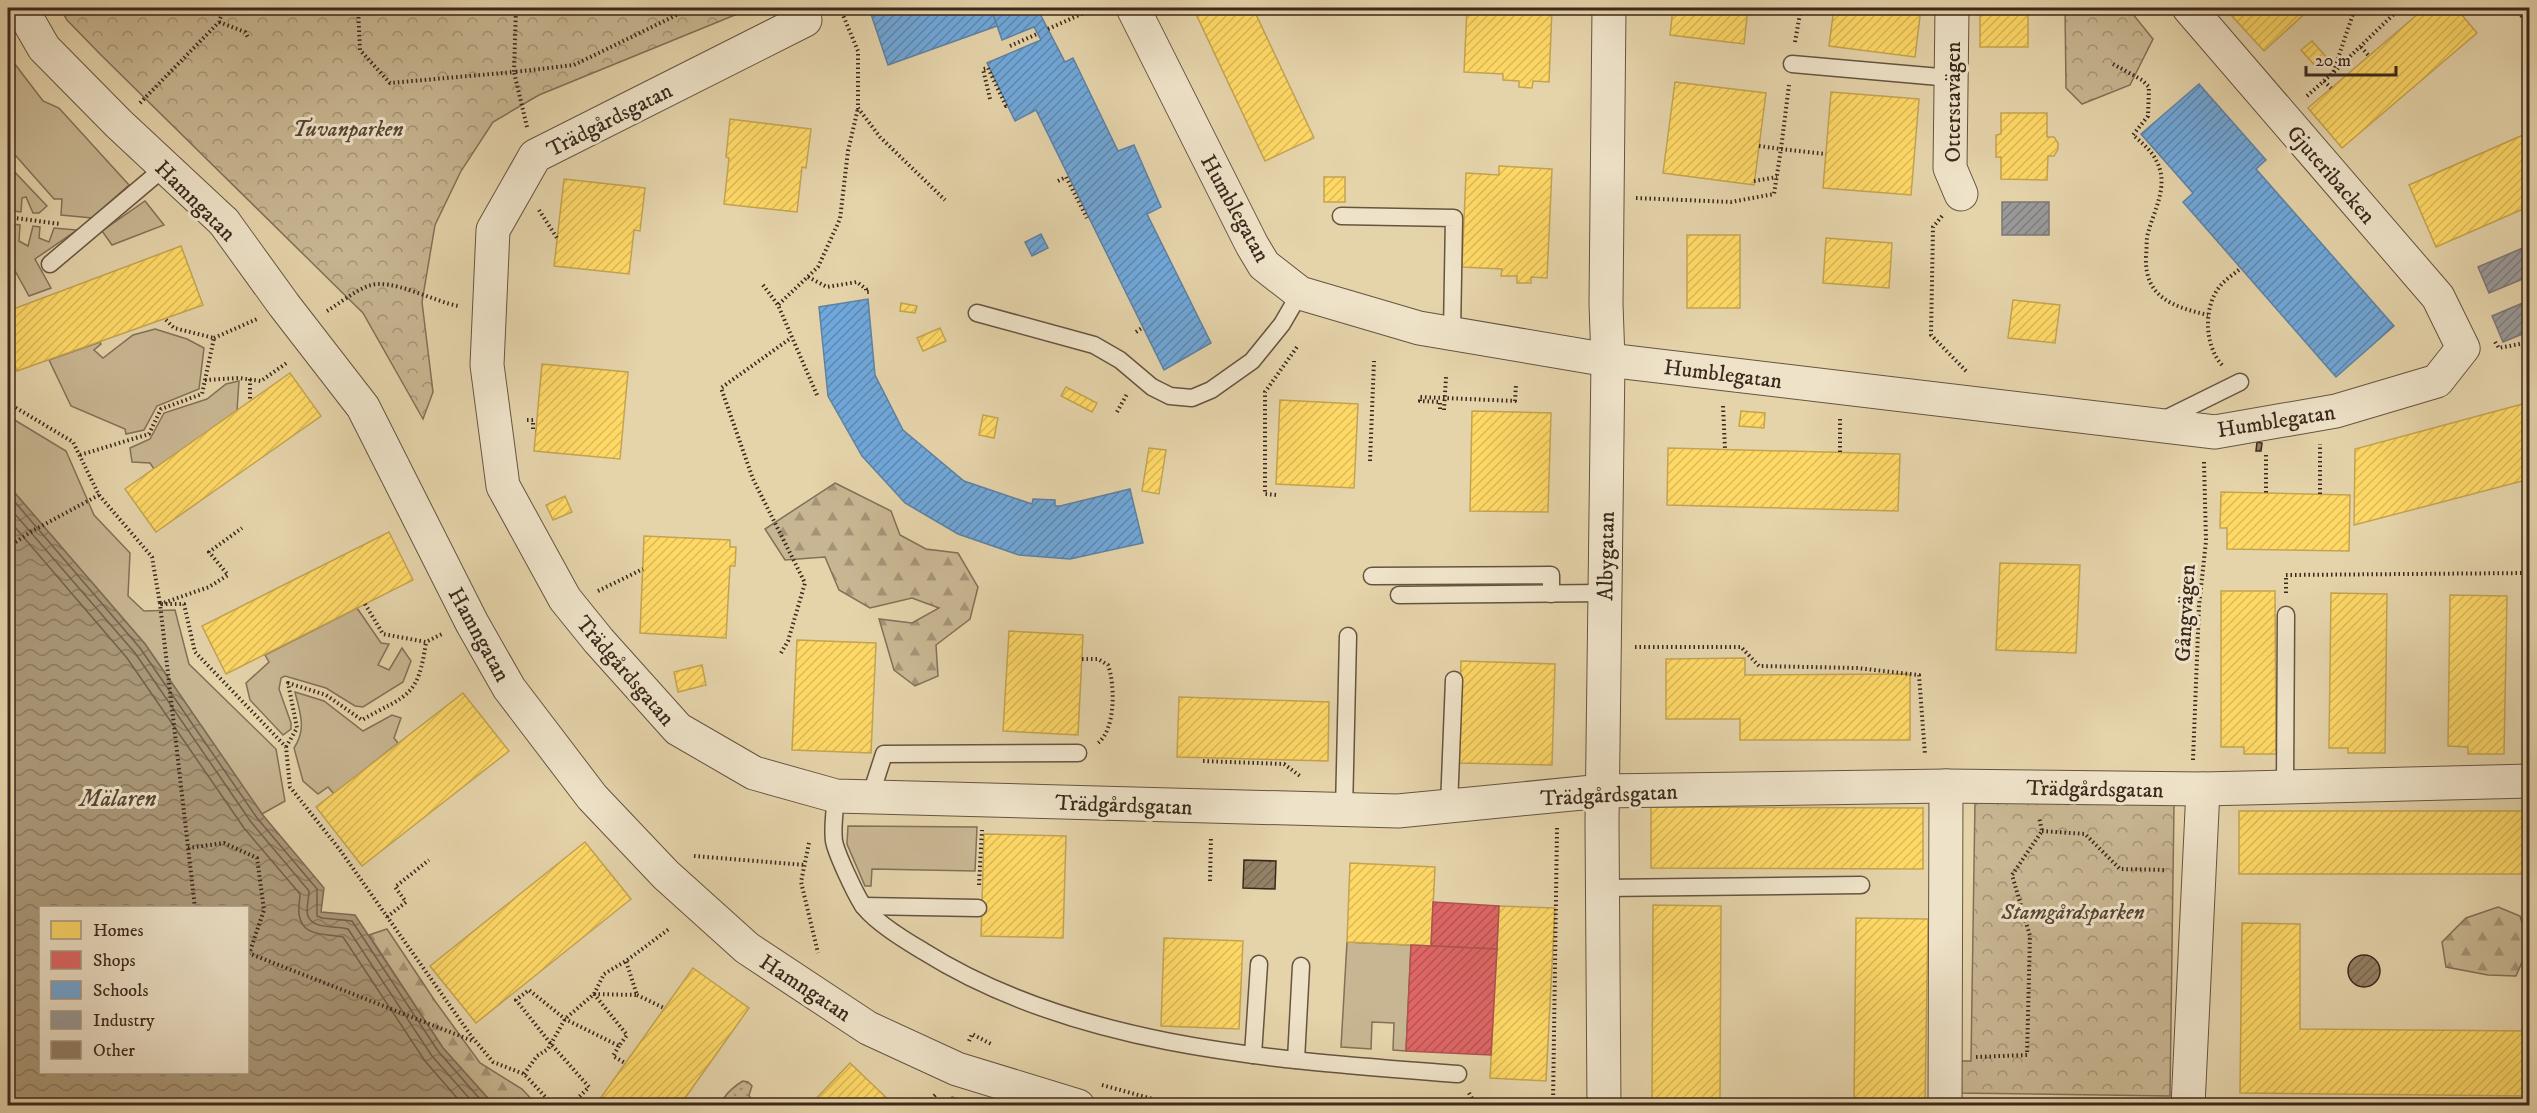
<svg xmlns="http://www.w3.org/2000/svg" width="2537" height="1113" font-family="'IM FELL DW Pica',serif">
  <defs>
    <pattern id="forest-firs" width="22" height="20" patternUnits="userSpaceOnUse" patternTransform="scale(1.5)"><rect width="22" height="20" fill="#c8b692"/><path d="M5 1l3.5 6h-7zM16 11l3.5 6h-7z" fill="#a49477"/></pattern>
    <pattern id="park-crowns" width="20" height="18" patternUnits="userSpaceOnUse" patternTransform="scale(1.5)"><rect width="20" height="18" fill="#c8b692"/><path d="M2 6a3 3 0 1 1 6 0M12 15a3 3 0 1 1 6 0" fill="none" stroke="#a49477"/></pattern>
    <pattern id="garden-dots" width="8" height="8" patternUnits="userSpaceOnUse" patternTransform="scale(1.5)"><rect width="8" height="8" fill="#c8b692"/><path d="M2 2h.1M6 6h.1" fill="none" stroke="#a49477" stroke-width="1.8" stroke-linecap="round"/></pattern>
    <pattern id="water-waves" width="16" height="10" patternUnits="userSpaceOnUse" patternTransform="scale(1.5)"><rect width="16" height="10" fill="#ab997a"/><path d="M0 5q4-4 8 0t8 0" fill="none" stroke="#8c7d63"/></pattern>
    <pattern id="homes-hatch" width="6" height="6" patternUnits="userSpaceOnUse" patternTransform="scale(1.5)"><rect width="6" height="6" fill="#ffd966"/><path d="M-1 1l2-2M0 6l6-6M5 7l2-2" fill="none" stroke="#dbba58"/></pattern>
    <pattern id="shops-hatch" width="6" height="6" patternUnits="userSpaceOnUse" patternTransform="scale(1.5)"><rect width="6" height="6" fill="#e06666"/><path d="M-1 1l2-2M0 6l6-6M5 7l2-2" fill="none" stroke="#b75453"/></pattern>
    <pattern id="schools-hatch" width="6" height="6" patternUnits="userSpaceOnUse" patternTransform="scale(1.5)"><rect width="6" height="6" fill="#6fa8dc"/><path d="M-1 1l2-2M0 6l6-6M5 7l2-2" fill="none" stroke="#5c89b2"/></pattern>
    <pattern id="industry-hatch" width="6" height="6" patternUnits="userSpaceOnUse" patternTransform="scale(1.5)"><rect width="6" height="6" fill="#999"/><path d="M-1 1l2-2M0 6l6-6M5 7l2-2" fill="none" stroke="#7e7d7c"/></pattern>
    <pattern id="building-hatch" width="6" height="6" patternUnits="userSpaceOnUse" patternTransform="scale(1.5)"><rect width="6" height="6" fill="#938166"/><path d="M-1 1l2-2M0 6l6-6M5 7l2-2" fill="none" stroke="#796a53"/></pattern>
  </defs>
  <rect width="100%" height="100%" fill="#e5d3aa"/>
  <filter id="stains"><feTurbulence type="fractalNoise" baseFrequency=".00333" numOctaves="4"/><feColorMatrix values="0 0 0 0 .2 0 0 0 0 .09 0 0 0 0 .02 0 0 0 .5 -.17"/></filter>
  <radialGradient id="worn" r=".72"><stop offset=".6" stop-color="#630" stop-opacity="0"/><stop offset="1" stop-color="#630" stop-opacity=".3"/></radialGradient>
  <g fill="#c8b692" stroke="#827058" stroke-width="1.5">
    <polygon points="8,55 43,101 59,108 129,185 92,218 61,215 62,199 54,199 8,147"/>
    <polygon points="8,165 47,206 39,213 33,213 26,197 22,198 21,212 14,211 8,180"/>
    <polygon points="145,201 164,225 112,245 102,231"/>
    <polygon points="13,224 20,225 19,241 28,246 33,226 40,227 39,238 49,242 54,228 77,230 35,259 51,288 29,296 14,269 8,272 8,236"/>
    <polygon points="155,329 187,339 204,348 199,389 157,406 144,430 126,434 125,429 71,406 49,360 100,342 101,344 94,350 103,358 133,335"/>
    <polygon points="239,381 237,411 154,469 150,463 132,462 130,448 150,439 164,413 207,399 226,384"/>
    <polygon points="8,416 66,451 94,515 130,553 128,596 144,611 175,610 189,664 276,749 285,801 262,814 145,644 8,485"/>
    <polygon points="357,608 381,643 389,644 378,665 389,670 402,648 411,661 403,682 363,707 355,706 326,688 285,676 281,678 279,689 291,723 291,729 283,735 250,700 246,683 269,662 265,655"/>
    <path d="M295,692L324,701L363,731L392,715L401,718L394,738L398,743L334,794L328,787L318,794L303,781L294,748C307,729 300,713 295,692Z"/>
    <polygon points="848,826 977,827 975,871 872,869 871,886 865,886 847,844"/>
    <polygon points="1347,942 1411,945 1406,1051 1393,1050 1394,1023 1372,1022 1371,1049 1341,1047"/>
    <polygon points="952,1097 977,1105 943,1105"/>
  </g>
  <g fill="url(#forest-firs)" stroke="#827058" stroke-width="1.5">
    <polygon points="835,483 891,511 900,535 926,549 958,553 978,587 970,619 936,645 938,676 915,686 894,670 879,619 912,623 939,608 912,598 870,608 839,590 825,557 785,560 765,529"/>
    <polygon points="2498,907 2520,916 2529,946 2516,976 2488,975 2446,967 2442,942 2466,918"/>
    <polygon points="387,929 435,1001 480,1063 522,1089 537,1105 494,1105 443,1048 369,935"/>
  </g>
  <g fill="url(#park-crowns)" stroke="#827058" stroke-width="1.5">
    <polygon points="60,8 752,8 539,95 493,122 461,171 435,225 422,302 433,392 423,419 363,313 100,54 67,20"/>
    <polygon points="2065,8 2128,8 2153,39 2130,85 2082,104 2066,88"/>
    <polygon points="1975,801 2174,804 2170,1096 1955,1093 1956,1061 1971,1061"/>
  </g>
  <path fill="url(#garden-dots)" stroke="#827058" stroke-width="1.5" d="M743,1081L748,1082L752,1086L749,1095L752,1102L751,1105H724L723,1099C728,1092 736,1085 743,1081Z"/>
  <path fill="url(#water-waves)" stroke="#7e6c55" stroke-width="1.5" fill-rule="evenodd" d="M8,485L145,644L262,814L324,888L321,912L355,915L443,1048L494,1105H8ZM40,908H248V1072H40Z"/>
  <g fill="url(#homes-hatch)" stroke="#c4a450" stroke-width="1.5">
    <polygon points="1209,8 1253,8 1314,138 1265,161 1196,14"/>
    <polygon points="1467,8 1552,8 1549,82 1533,81 1532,88 1519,87 1519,81 1503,80 1503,74 1464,72"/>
    <polygon points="1673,8 1748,8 1744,44 1670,35"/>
    <polygon points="1834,8 1921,8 1915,57 1829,46"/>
    <rect x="1980" y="8" width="48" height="39"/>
    <polygon points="2239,8 2311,8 2264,51 2231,15"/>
    <polygon points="2425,8 2456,8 2477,33 2342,148 2308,108"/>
    <polygon points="2312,41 2328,59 2317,68 2301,50"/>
    <polygon points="1675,82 1766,93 1754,185 1663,173"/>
    <polygon points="1831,92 1919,99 1911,195 1823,188"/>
    <polygon points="2001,113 2047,113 2047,137 2054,137 2058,143 2058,149 2054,156 2048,156 2047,180 2001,179 2001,157 1996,157 1996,135 2001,134"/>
    <polygon points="730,119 811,129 806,168 802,167 797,212 724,204 729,158 726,157"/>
    <polygon points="2530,132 2530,206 2436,247 2409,185"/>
    <polygon points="1499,166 1552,169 1547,278 1531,277 1531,283 1517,283 1517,276 1501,276 1502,269 1462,267 1466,173 1499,175"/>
    <rect x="1324" y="177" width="21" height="25"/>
    <polygon points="564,179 645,188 640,231 634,230 629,274 554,266"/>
    <rect x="1687" y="235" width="53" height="73"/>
    <polygon points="1826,238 1892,243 1889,288 1823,283"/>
    <polygon points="181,246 203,305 17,371 8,348 8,311"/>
    <polygon points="2013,300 2060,305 2055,343 2008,338"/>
    <polygon points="901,303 917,306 915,313 900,311"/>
    <polygon points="940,328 946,341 923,351 917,338"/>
    <polygon points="542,364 628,372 620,459 534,451"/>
    <polygon points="290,373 321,416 156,532 125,489"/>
    <polygon points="1066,387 1097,403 1092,412 1061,396"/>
    <polygon points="1280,400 1358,404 1354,488 1276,484"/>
    <polygon points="2530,402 2530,479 2354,525 2355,449"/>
    <polygon points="1472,411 1551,413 1548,512 1470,511"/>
    <polygon points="1741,411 1765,413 1764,428 1739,426"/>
    <polygon points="983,415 998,418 994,438 979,435"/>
    <polygon points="1149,448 1166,450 1159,494 1142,491"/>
    <polygon points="1668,448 1900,454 1898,511 1667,505"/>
    <polygon points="2221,492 2350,495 2349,551 2227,549 2227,528 2220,528"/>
    <polygon points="565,496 572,512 553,520 546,505"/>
    <polygon points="389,532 413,580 226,674 202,626"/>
    <polygon points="644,536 730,540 730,547 736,547 735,566 730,566 726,638 640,633"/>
    <polygon points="2000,563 2080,565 2076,653 1996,650"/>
    <polygon points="2221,591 2275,591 2276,754 2244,754 2244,747 2221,747"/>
    <polygon points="2331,593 2387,594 2385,753 2348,753 2348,748 2329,748"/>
    <polygon points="2450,595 2507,596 2504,754 2468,754 2468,747 2448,746"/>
    <polygon points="1009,631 1083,635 1078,735 1003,731"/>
    <polygon points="797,640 876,643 871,753 792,750"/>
    <polygon points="1745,658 1745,675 1910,674 1910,740 1740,740 1740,719 1666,719 1666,659"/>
    <polygon points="1461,661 1555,664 1552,765 1458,763"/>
    <polygon points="702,665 706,685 678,692 674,672"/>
    <polygon points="463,693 509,751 362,866 316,807"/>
    <polygon points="1179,697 1329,702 1328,761 1177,757"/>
    <polygon points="1651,807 1923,808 1923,869 1651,868"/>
    <rect x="2239" y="811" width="291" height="63"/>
    <polygon points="984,834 1066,836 1063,938 981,936"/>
    <polygon points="585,842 631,899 476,1023 430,966"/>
    <polygon points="1350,863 1435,867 1431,946 1347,942"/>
    <polygon points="1653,905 1721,906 1720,1101 1652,1100"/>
    <polygon points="1499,906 1555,908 1546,1081 1490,1078"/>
    <polygon points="1856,918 1928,919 1925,1104 1854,1103"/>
    <polygon points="2242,923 2300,924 2300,1029 2530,1031 2530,1096 2240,1093"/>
    <polygon points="1164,938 1243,941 1239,1029 1161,1026"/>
    <polygon points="693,968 749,1008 685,1098 680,1106 595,1106"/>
    <polygon points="850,1063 895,1106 809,1106"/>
  </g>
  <g fill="url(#shops-hatch)" stroke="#ae5450" stroke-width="1.5">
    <polygon points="1433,902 1499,906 1497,949 1431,946"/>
    <polygon points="1411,945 1497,949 1491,1055 1406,1051"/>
  </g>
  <g fill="url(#schools-hatch)" stroke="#5f82a3" stroke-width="1.5">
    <polygon points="869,8 991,8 997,26 888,65"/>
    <polygon points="991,8 1037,8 1065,62 1073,58 1118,151 1134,145 1161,207 1147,214 1211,343 1164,370 1036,110 1015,121 987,63 1041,40 1034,27 1002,40"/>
    <polygon points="2199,84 2266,160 2256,169 2394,326 2336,377 2183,202 2193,193 2141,134"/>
    <polygon points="1041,234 1048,248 1032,256 1025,242"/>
    <polygon points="868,299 875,375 903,430 964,481 1032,504 1033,499 1055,500 1055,506 1060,506 1130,489 1143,543 1070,559 1019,555 958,534 905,503 862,456 828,396 819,307"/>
  </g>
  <g fill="url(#industry-hatch)" stroke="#7d7774" stroke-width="1.5">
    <rect x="2002" y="202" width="47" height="33"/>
    <polygon points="2530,245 2530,276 2489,293 2478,267"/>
    <polygon points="2530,300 2530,331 2503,342 2492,316"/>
  </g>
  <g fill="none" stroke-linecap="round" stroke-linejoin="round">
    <g stroke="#73614c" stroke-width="1.5">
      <polyline points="8,494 140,648 257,818 317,889 317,916 322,918 352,921 438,1051 486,1106"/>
      <path d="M8,506L135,653L251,822L309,891C309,898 307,904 307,911C308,931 335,925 348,929L432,1056L476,1106"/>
      <path d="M8,519L127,658L244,828L300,894C300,900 298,907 299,914C302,938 326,933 343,937L425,1061L464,1106"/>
    </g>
  </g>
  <g fill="url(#building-hatch)" stroke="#3b291d" stroke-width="1.5">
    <polygon points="2257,442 2262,443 2261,451 2256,451"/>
    <polygon points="1244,860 1276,861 1275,889 1243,888"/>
    <circle cx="2364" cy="971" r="16"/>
  </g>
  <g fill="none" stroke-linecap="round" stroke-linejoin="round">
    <defs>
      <g id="service">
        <polyline points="1792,64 1951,78"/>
        <polyline points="1341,216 1454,218 1452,333"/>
        <polyline points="50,264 165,167"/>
        <polyline points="977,313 1094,345 1120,360 1152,387 1170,396 1192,398 1211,390 1252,361 1282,324 1300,293"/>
        <polyline points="2163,420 2240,382"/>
        <polyline points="1372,576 1551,575 1551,594"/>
        <polyline points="1399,595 1605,593"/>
        <polyline points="2285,787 2286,615"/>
        <path d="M836,796C835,810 832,827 834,841C836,853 855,893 862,904C872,920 906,941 923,951C1079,1049 1279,1060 1458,1074"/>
        <polyline points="870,797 884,754 1078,753"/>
        <polyline points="1449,806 1454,680"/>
        <polyline points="1344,811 1348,636"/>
        <polyline points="1603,888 1861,885"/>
        <polyline points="863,906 978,908"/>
        <polyline points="1253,1055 1259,964"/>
        <polyline points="1296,1060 1301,966"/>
      </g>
      <g id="minor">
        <polyline points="21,8 44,48 119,124 224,222"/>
        <polyline points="1133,8 1252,245 1264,265 1300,293 1419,328 1608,360 2215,432 2336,411 2437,381 2463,348 2438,297 2189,8"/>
        <polyline points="1952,8 1950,168 1961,194"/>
        <polyline points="805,20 535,156 493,230 487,365 503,486 565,599 599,641 678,729 754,773 836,796 1398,811 1603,791 1946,786 2203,789 2530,781"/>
        <polyline points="1604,1106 1602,823 1608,360 1606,304 1609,8"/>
        <polyline points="1945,1106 1946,786"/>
        <polyline points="2188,1106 2203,789"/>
      </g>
      <polyline id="tertiary" points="224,222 284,305 363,407 472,623 509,688 592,797 666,875 747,948 868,1028 957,1069 1078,1106"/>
    </defs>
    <use href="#service" stroke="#665440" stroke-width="19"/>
    <use href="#minor" stroke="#665440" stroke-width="35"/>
    <use href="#tertiary" stroke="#665440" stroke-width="35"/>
    <g stroke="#3b291d" stroke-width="4" stroke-dasharray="1.5 3" stroke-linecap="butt">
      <polyline points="358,8 360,50 390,83 514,72 516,8"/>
      <polyline points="840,8 858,51 858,108 880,137 945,200"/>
      <polyline points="1831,8 1834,8"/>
      <polyline points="2421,8 2423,9"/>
      <polyline points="2516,8 2530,28"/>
      <polyline points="219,22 245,32 249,39"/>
      <polyline points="1048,29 1086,12"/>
      <polyline points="1795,42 1801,8"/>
      <polyline points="1010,46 1037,34"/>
      <polyline points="2361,47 2369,56"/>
      <path d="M2113,64L2142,80L2149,87L2148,116L2133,135C2142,143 2152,151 2157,162C2169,186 2154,210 2148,233C2146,240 2147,248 2146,256C2144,298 2174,307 2208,315"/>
      <polyline points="2334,72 2400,8"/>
      <polyline points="2324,81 2331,88"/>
      <polyline points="2307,96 2333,73 2353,14 2353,8"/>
      <polyline points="990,99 983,69 988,68 1006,106 1008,105"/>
      <polyline points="140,103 219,22 224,8"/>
      <polyline points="527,127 514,72 574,65 691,8"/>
      <polyline points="1759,146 1781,149 1789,85"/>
      <polyline points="1058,181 1066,177 1087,218"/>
      <polyline points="1754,181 1777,177"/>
      <polyline points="1636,198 1731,202 1774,194 1781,149 1826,154"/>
      <polyline points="539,210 557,238"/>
      <polyline points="1942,216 1933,227 1931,335 1966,371"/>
      <polyline points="8,217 60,224"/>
      <polyline points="808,277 827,287 857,282 866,289 866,292 869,292"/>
      <polyline points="763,285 778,305"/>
      <path d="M327,311C340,303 353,292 368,286C392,277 433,302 459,306"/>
      <polyline points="1136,332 1143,327"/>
      <polyline points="214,338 257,319"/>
      <polyline points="2495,342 2499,348 2530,342"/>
      <path d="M2222,365C2204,345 2203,305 2221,285C2226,279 2234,274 2240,269"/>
      <polyline points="250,379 250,401"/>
      <polyline points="205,380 239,378 261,381 288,362"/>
      <polyline points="817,395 778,305 818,267 840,219 848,151 858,108"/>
      <polyline points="8,403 73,442 99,495 152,557 160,604 184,604 195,652 286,747 290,787 340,850 472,1037 493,1062 524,1074 554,1106"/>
      <polyline points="1723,406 1725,449"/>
      <polyline points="1440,409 1440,402 1420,401 1420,397 1515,401 1516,385"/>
      <polyline points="1444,410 1446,377"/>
      <polyline points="1117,412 1127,394"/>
      <polyline points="1840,419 1840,452"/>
      <polyline points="527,420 533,420 533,429 536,430"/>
      <polyline points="80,455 149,434 161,409 202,394 214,338 174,328 165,319"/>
      <polyline points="2266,455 2266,493"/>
      <polyline points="1370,461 1374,361"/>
      <polyline points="2320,494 2320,444"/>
      <polyline points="1276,495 1265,494 1265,392 1297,347"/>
      <polyline points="8,547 34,530 99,495"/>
      <polyline points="598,591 643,569"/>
      <polyline points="2286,593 2286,575 2530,573"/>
      <polyline points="365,604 383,634 426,642 442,634"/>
      <polyline points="1635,647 1741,647 1759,666 1857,668 1919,675 1925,755"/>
      <polyline points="781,653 788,641 805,583 753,479 721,388 791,338"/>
      <path d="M1082,659H1098L1108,665C1115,684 1116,729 1098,743"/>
      <path d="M286,747L297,728L288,683L326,695L362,720C407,694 418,699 426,642"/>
      <polyline points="2193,760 2199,606 2206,541 2204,462"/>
      <polyline points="1203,761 1284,764 1300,776"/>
      <polyline points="2042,831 2085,834 2120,869 2167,870"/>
      <polyline points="809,843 801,882 818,953"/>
      <polyline points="188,848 224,843 257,858 264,910 249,954"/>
      <polyline points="694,856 805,865"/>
      <polyline points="1210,881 1211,836"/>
      <polyline points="979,885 982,830"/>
      <polyline points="195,908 160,604 209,587 228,575 209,552 242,528"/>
      <polyline points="387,917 406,902 395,887 429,860"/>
      <polyline points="248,953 473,1041"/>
      <polyline points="594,994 637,995 626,961"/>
      <polyline points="637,995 664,1008"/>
      <polyline points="969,1041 972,1034 991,1044"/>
      <polyline points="619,1046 613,1056 625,1063"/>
      <polyline points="1976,1057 2027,1055 2030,936 2012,875 2042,831 2039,817"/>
      <polyline points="524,1074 537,1056 548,1049 565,1019 594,994 604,974 626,961 669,929"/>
      <polyline points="1102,1085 1160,1101 1193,1106"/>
      <polyline points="1469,1093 1476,1106"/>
      <polyline points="1553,1104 1557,828"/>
      <polyline points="1552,1105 1566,1106"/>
      <polyline points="570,1106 589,1087 551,1044 516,1000 529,990 565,1019 619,1046 627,1035 594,994"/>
      <polyline points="925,1106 937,1093"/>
    </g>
    <use href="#service" stroke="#eee2c8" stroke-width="16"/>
    <use href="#minor" stroke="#eee2c8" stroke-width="33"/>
    <use href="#tertiary" stroke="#eee2c8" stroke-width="33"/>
  </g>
  <g text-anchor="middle" stroke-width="6" stroke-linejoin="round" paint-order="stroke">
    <g font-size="22" fill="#3b291d" stroke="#eee2c8">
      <text transform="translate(1952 102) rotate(-90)" y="8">Otterstavägen</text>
      <text transform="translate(609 119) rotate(-27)" y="8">Trädgårdsgatan</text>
      <text transform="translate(2332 174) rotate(49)" y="8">Gjuteribacken</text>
      <text transform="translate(196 200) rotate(45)" y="8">Hamngatan</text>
      <text transform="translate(1236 208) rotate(61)" y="8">Humblegatan</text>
      <text transform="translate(1723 373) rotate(7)" y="8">Humblegatan</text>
      <text transform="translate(2276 420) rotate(-9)" y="8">Humblegatan</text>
      <text transform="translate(1605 556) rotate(-89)" y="8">Albygatan</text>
      <text transform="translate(2184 613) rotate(-87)" y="8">Gångvägen</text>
      <text transform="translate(480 634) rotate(61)" y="8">Hamngatan</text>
      <text transform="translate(626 670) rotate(49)" y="8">Trädgårdsgatan</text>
      <text transform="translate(2095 788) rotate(1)" y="8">Trädgårdsgatan</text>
      <text transform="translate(1609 794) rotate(-3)" y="8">Trädgårdsgatan</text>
      <text transform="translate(1124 804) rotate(2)" y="8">Trädgårdsgatan</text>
      <text transform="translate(806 987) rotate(33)" y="8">Hamngatan</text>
    </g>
    <g font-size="22" font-style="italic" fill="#574534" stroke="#eee2c8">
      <text x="348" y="136">Tuvanparken</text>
      <text x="2073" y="919">Stamgårdsparken</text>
    </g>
    <g font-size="24" font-style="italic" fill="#574534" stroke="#eee2c8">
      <text x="118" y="806">Mälaren</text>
    </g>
  </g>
  <rect width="2537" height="1113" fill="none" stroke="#e5d3aa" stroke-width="30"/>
  <rect x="9" y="9" width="2519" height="1095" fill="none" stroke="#3b291d" stroke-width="3"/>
  <rect x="15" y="15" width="2507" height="1083" fill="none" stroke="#3b291d" stroke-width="1.5"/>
  <rect x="39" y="906" width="210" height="168" fill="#eee2c8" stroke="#a69884" stroke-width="1.5"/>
  <rect x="51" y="921" width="30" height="18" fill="#ffd966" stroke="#a69884" stroke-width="1.5"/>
  <text x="93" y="936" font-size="18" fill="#3b291d">Homes</text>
  <rect x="51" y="951" width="30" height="18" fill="#e06666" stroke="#a69884" stroke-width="1.5"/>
  <text x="93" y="966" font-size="18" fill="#3b291d">Shops</text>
  <rect x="51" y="981" width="30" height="18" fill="#6fa8dc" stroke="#a69884" stroke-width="1.5"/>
  <text x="93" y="996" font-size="18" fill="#3b291d">Schools</text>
  <rect x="51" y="1011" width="30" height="18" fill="#999999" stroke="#a69884" stroke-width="1.5"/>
  <text x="93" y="1026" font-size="18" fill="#3b291d">Industry</text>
  <rect x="51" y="1041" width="30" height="18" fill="#938166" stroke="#a69884" stroke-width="1.5"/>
  <text x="93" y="1056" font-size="18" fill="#3b291d">Other</text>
  <path d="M2306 66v9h90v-9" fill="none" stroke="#3b291d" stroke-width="3"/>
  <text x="2315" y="66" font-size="18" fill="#3b291d" stroke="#eee2c8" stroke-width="4.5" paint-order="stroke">20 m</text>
  <rect width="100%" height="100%" filter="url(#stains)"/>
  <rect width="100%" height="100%" fill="url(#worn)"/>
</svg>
